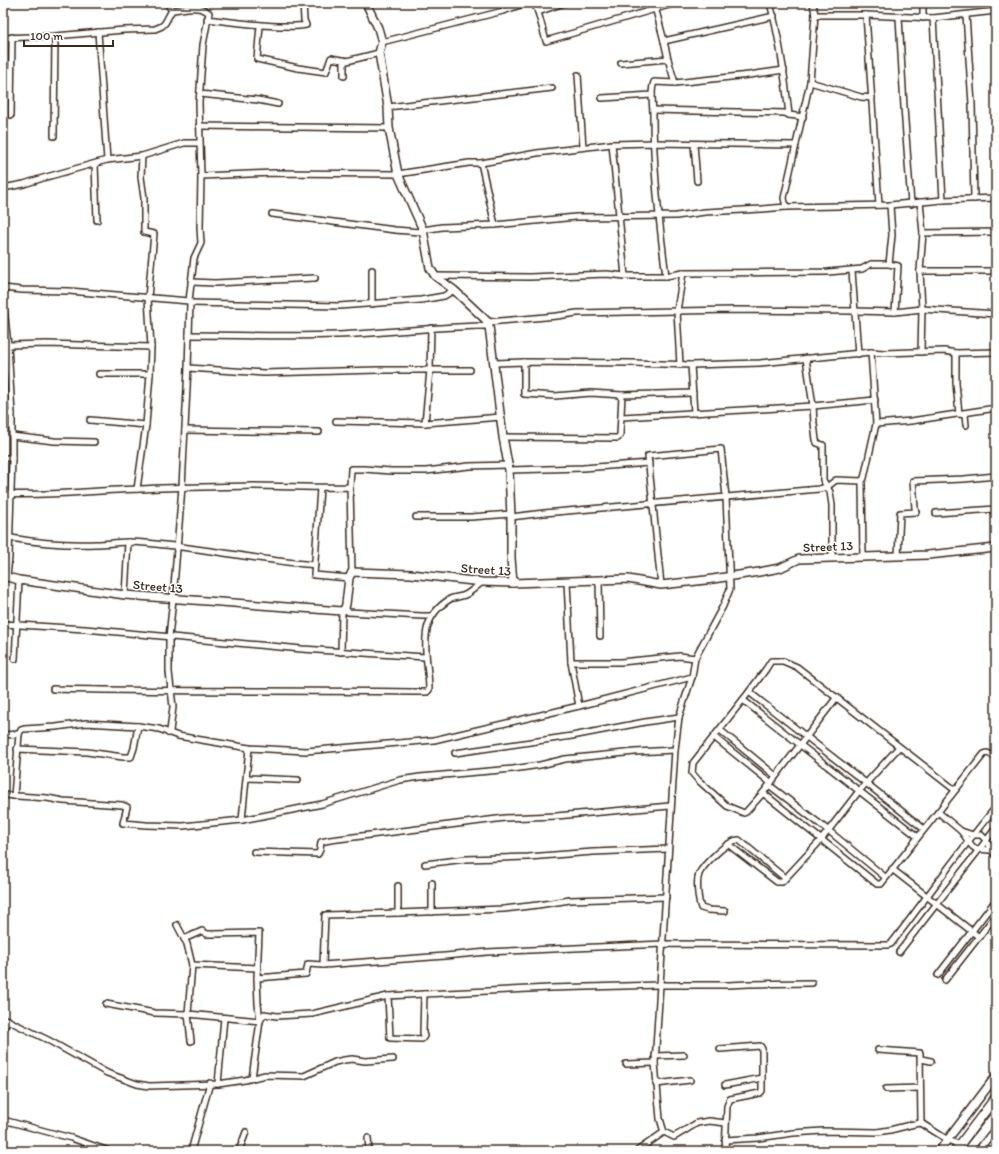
<svg xmlns="http://www.w3.org/2000/svg" width="999" height="1154" font-family="Itim,sans-serif">
  <rect width="100%" height="100%" fill="#fff"/>
  <filter id="ink" filterUnits="userSpaceOnUse"><feTurbulence type="fractalNoise" baseFrequency=".025" numOctaves="2"/><feDisplacementMap in="SourceGraphic" scale="8" xChannelSelector="R" yChannelSelector="G"/><feConvolveMatrix kernelMatrix="1 2 1 2 8 2 1 2 1" color-interpolation-filters="sRGB"/></filter>
  <g filter="url(#ink)">
    <g fill="none" stroke-linecap="round" stroke-linejoin="round">
      <defs>
        <g id="street">
          <path d="M166,3L167,4L172,10C184,9 199,4 209,13L203,45L199,103L201,176L200,228L201,243L194,258L189,301L190,303L188,368L182,487L173,599L169,637V672L173,707L170,731L168,733"/>
          <polyline points="534,3 538,12 546,41 676,3"/>
          <polyline points="654,3 664,41 668,59 675,83"/>
          <path d="M770,3C780,39 785,77 789,115L803,117"/>
          <polyline points="538,12 564,3"/>
          <polyline points="815,15 866,15 933,18 996,11"/>
          <polyline points="866,15 879,205"/>
          <polyline points="966,15 972,104 974,199"/>
          <polyline points="899,17 904,107 911,204"/>
          <polyline points="923,18 923,3"/>
          <polyline points="933,18 943,200"/>
          <path d="M207,19C231,22 254,25 278,26C287,26 297,27 306,25L304,20L303,3"/>
          <polyline points="260,26 257,59 298,68 326,72 331,58 347,61 379,53"/>
          <polyline points="98,32 107,160"/>
          <polyline points="3,38 55,36 124,30 155,29 162,26 165,23 172,10"/>
          <polyline points="664,41 774,16"/>
          <polyline points="382,42 503,11 526,3"/>
          <polyline points="344,60 344,76"/>
          <polyline points="621,63 668,59"/>
          <polyline points="578,75 583,147"/>
          <polyline points="810,82 861,97 872,98"/>
          <polyline points="200,94 258,100 278,104"/>
          <polyline points="602,98 652,95"/>
          <polyline points="388,107 552,88"/>
          <polyline points="653,110 785,113 789,115"/>
          <polyline points="11,115 12,37"/>
          <polyline points="199,126 389,128"/>
          <polyline points="54,136 55,36"/>
          <polyline points="612,144 625,276"/>
          <polyline points="694,144 697,181"/>
          <polyline points="481,163 495,225"/>
          <polyline points="95,164 97,220"/>
          <polyline points="201,176 275,173 398,174 469,163 481,163 537,153 612,144 653,143 796,145"/>
          <polyline points="3,188 24,184 43,178 107,160 142,156 184,143 199,143"/>
          <polyline points="920,202 923,233 920,271 922,309 921,352"/>
          <polyline points="786,207 784,198 810,82 815,15 813,3"/>
          <polyline points="272,214 395,230 420,232 423,230 442,227 495,225 576,217 676,216 705,212 762,209 786,207 890,205 943,200 996,198"/>
          <polyline points="923,233 996,232"/>
          <polyline points="889,264 892,235 890,205"/>
          <polyline points="372,270 372,304"/>
          <polyline points="852,271 858,354"/>
          <polyline points="920,271 996,271"/>
          <polyline points="436,276 530,277 607,274 625,276 666,276 683,273 828,272 862,269 871,264 889,264 898,266 895,312"/>
          <path d="M666,276C659,222 653,169 653,115C653,103 650,92 654,82L675,83L749,75L784,70"/>
          <polyline points="191,282 215,283 315,278"/>
          <polyline points="3,288 22,290 69,291 189,301"/>
          <polyline points="3,299 8,345 12,414 12,458 9,557 7,577"/>
          <polyline points="190,303 339,306 421,300 444,296 454,290"/>
          <polyline points="488,322 557,316 577,313 677,311 735,310 854,311 895,312 922,309 996,314"/>
          <path d="M189,335C238,335 288,337 338,335C388,333 438,326 489,326"/>
          <polyline points="8,345 46,344 151,347"/>
          <polyline points="956,353 956,383 959,414 965,415 966,425"/>
          <polyline points="806,358 813,406 814,423 816,440 817,443 823,445 823,480 830,492 832,505 832,558"/>
          <polyline points="524,362 524,394 555,396 591,393 622,395 693,393"/>
          <polyline points="495,363 524,362 633,363 691,365 760,363 871,352 884,353 944,351 956,353 996,352"/>
          <polyline points="680,365 677,311 683,273"/>
          <polyline points="691,365 694,413"/>
          <polyline points="188,368 264,373 378,370 470,370"/>
          <polyline points="99,374 150,374"/>
          <polyline points="3,414 12,414"/>
          <polyline points="622,417 813,406 875,400"/>
          <polyline points="90,420 146,425"/>
          <polyline points="336,421 425,423 501,417"/>
          <polyline points="425,423 430,370 431,328"/>
          <polyline points="876,424 911,421 996,408"/>
          <polyline points="185,430 319,432"/>
          <polyline points="12,436 54,441 94,442"/>
          <polyline points="503,437 618,438 620,435 622,395"/>
          <polyline points="3,458 12,458"/>
          <polyline points="509,470 583,468 649,463"/>
          <polyline points="350,487 351,469 364,469 391,471 426,471 469,466 509,465"/>
          <polyline points="320,488 314,575 349,578"/>
          <polyline points="137,489 146,425 150,374 151,347 148,298 154,234 144,232 144,198 141,177 142,156"/>
          <path d="M3,494C49,497 94,490 140,489C177,487 215,487 252,486C285,486 317,488 350,487L352,572"/>
          <polyline points="3,510 10,511"/>
          <polyline points="936,513 996,509"/>
          <polyline points="416,517 471,517 511,514"/>
          <polyline points="511,517 544,513 819,489 827,487 836,480 862,481"/>
          <path d="M3,534L9,535L11,538C39,543 68,545 96,544C107,544 119,542 130,542C192,545 253,560 315,565"/>
          <polyline points="898,556 900,513 916,512 915,508 913,481 964,479 996,476"/>
          <polyline points="863,557 862,481 864,478 876,424 871,352"/>
          <polyline points="599,580 600,636"/>
          <polyline points="567,582 571,662 579,706"/>
          <polyline points="661,585 648,456 721,449 726,497 730,589 723,606 695,658 692,677 679,717 675,750 655,1063 660,1119 664,1132 674,1137 697,1123 709,1121 726,1123"/>
          <polyline points="125,595 128,542"/>
          <polyline points="345,608 348,612 422,616 432,616"/>
          <polyline points="3,624 85,629 302,649 425,657"/>
          <polyline points="341,652 342,611"/>
          <polyline points="15,659 19,580"/>
          <polyline points="571,662 621,662 680,656 695,658"/>
          <path d="M53,689C178,692 302,690 427,692L429,690C429,656 413,622 450,599C455,597 460,597 465,595C471,592 477,586 482,582"/>
          <polyline points="749,692 866,783 924,829"/>
          <polyline points="837,697 763,793 746,812 744,813 727,806 698,780 692,773 693,763 749,692 766,669 771,661 783,661 797,667 955,790"/>
          <polyline points="743,700 918,837"/>
          <polyline points="720,730 776,776"/>
          <polyline points="3,735 19,734"/>
          <polyline points="714,737 771,783"/>
          <polyline points="17,749 87,752 123,757 131,757 134,748 138,726"/>
          <polyline points="455,753 572,736 645,722 679,717"/>
          <polyline points="247,778 298,780"/>
          <polyline points="769,785 829,831 885,877"/>
          <polyline points="763,793 877,884 881,884 984,754 987,753 990,754 996,758"/>
          <polyline points="3,795 47,798 63,801 122,805 127,807 123,823 146,825 183,826 242,820 322,804 400,780 420,777 513,769 540,765 565,759 635,752 675,750"/>
          <polyline points="14,796 19,734 21,730 24,729 56,727 86,723 138,726 159,729 178,736 249,748 306,751 352,747 434,740 579,706 692,677"/>
          <polyline points="938,812 961,831 972,846 976,849 990,850"/>
          <polyline points="242,820 249,748"/>
          <path d="M961,831L973,835H981C990,842 988,848 996,856"/>
          <polyline points="727,845 729,845 777,882 782,882 821,840 859,791 899,747"/>
          <polyline points="254,852 318,854 320,850 321,842 330,840 505,818 556,816 670,806"/>
          <polyline points="425,864 466,859 528,857 593,852 668,849"/>
          <polyline points="892,869 979,937"/>
          <polyline points="398,886 398,913"/>
          <path d="M725,911L708,910L701,908C698,900 696,882 699,874C703,865 729,839 739,840L785,878"/>
          <polyline points="432,912 432,883"/>
          <polyline points="177,925 187,944 192,965"/>
          <path d="M184,939L202,931L207,934H214L259,933L257,978L306,974L308,964L323,965L445,956L487,952L663,944L888,945L891,944C926,899 959,851 996,807"/>
          <polyline points="899,952 996,828"/>
          <polyline points="323,965 325,915 398,913 504,909 538,905 570,900 666,897"/>
          <polyline points="938,975 996,900"/>
          <polyline points="945,980 996,915"/>
          <polyline points="388,996 390,1038 422,1039 424,1036 423,1033 424,994"/>
          <polyline points="106,1004 155,1013 188,1014 260,1021 258,1004 257,978"/>
          <polyline points="3,1018 48,1040 107,1073 137,1084 149,1086 218,1084 245,1080 265,1075 304,1076 335,1062 344,1060 352,1059 365,1061 393,1059"/>
          <polyline points="3,1031 8,1020"/>
          <polyline points="191,1041 188,1014 192,965 258,968"/>
          <polyline points="720,1049 760,1046 761,1047 762,1049 762,1091 760,1093 730,1099 727,1106 725,1151"/>
          <polyline points="878,1050 920,1053 921,1123 948,1140 960,1145"/>
          <polyline points="655,1056 684,1055"/>
          <polyline points="921,1059 931,1061"/>
          <polyline points="626,1064 655,1063"/>
          <polyline points="252,1078 260,1021 264,1014 277,1016 312,1014 388,996 424,994 550,988 660,985 728,985 749,984 812,983"/>
          <polyline points="218,1084 224,1018"/>
          <polyline points="656,1084 690,1080"/>
          <polyline points="725,1085 762,1078"/>
          <polyline points="886,1089 920,1088"/>
          <polyline points="3,1120 71,1138 109,1151"/>
          <polyline points="368,1138 369,1151"/>
          <polyline points="725,1140 758,1138 793,1133 823,1131 877,1132 890,1130 914,1124 921,1123"/>
          <polyline points="191,1151 210,1083"/>
          <polyline points="239,1151 246,1132"/>
          <polyline points="637,1151 664,1132"/>
          <polyline points="987,1151 996,1139"/>
        </g>
        <g id="secondary">
          <polyline points="366,3 378,28 382,42 379,53 388,107 389,128 398,174 423,230 430,268 435,276 454,290 488,322 489,326 503,437 509,470 511,517 511,558 513,583"/>
          <polyline points="3,578 7,577 19,580 125,595 342,611 345,608 346,604 349,578 352,572 411,574 482,582 513,583 628,579 661,585 706,580 759,572 780,568 799,559 928,555 996,548"/>
          <polyline points="939,1151 996,1076"/>
        </g>
        <g id="primary">
          <polyline points="955,1151 996,1097"/>
          <polyline points="967,1151 996,1114"/>
        </g>
      </defs>
      <use href="#street" stroke="#3b2a1e" stroke-width="8"/>
      <use href="#secondary" stroke="#3b2a1e" stroke-width="10"/>
      <use href="#primary" stroke="#3b2a1e" stroke-width="11"/>
      <use href="#street" stroke="#fff" stroke-width="5"/>
      <use href="#secondary" stroke="#fff" stroke-width="7"/>
      <use href="#primary" stroke="#fff" stroke-width="8"/>
    </g>
  </g>
  <g text-anchor="middle" stroke-width="3" stroke-linejoin="round" paint-order="stroke">
    <g font-size="13" fill="#3b2a1e" stroke="#fff">
      <text transform="translate(828 546) rotate(-2)" y="5">Street 13</text>
      <text transform="translate(486 569) rotate(4)" y="5">Street 13</text>
      <text transform="translate(158 586) rotate(5)" y="5">Street 13</text>
    </g>
  </g>
  <rect width="999" height="1154" fill="none" stroke="#fff" stroke-width="16"/>
  <rect x="8" y="8" width="983" height="1138" fill="none" stroke="#3b2a1e" stroke-width="1.5" filter="url(#ink)"/>
  <path d="M24 40v6h89v-6" fill="none" stroke="#3b2a1e" stroke-width="2"/>
  <text x="30" y="40" font-size="12" fill="#3b2a1e" stroke="#ffffff" stroke-width="3" paint-order="stroke">100 m</text>
</svg>
